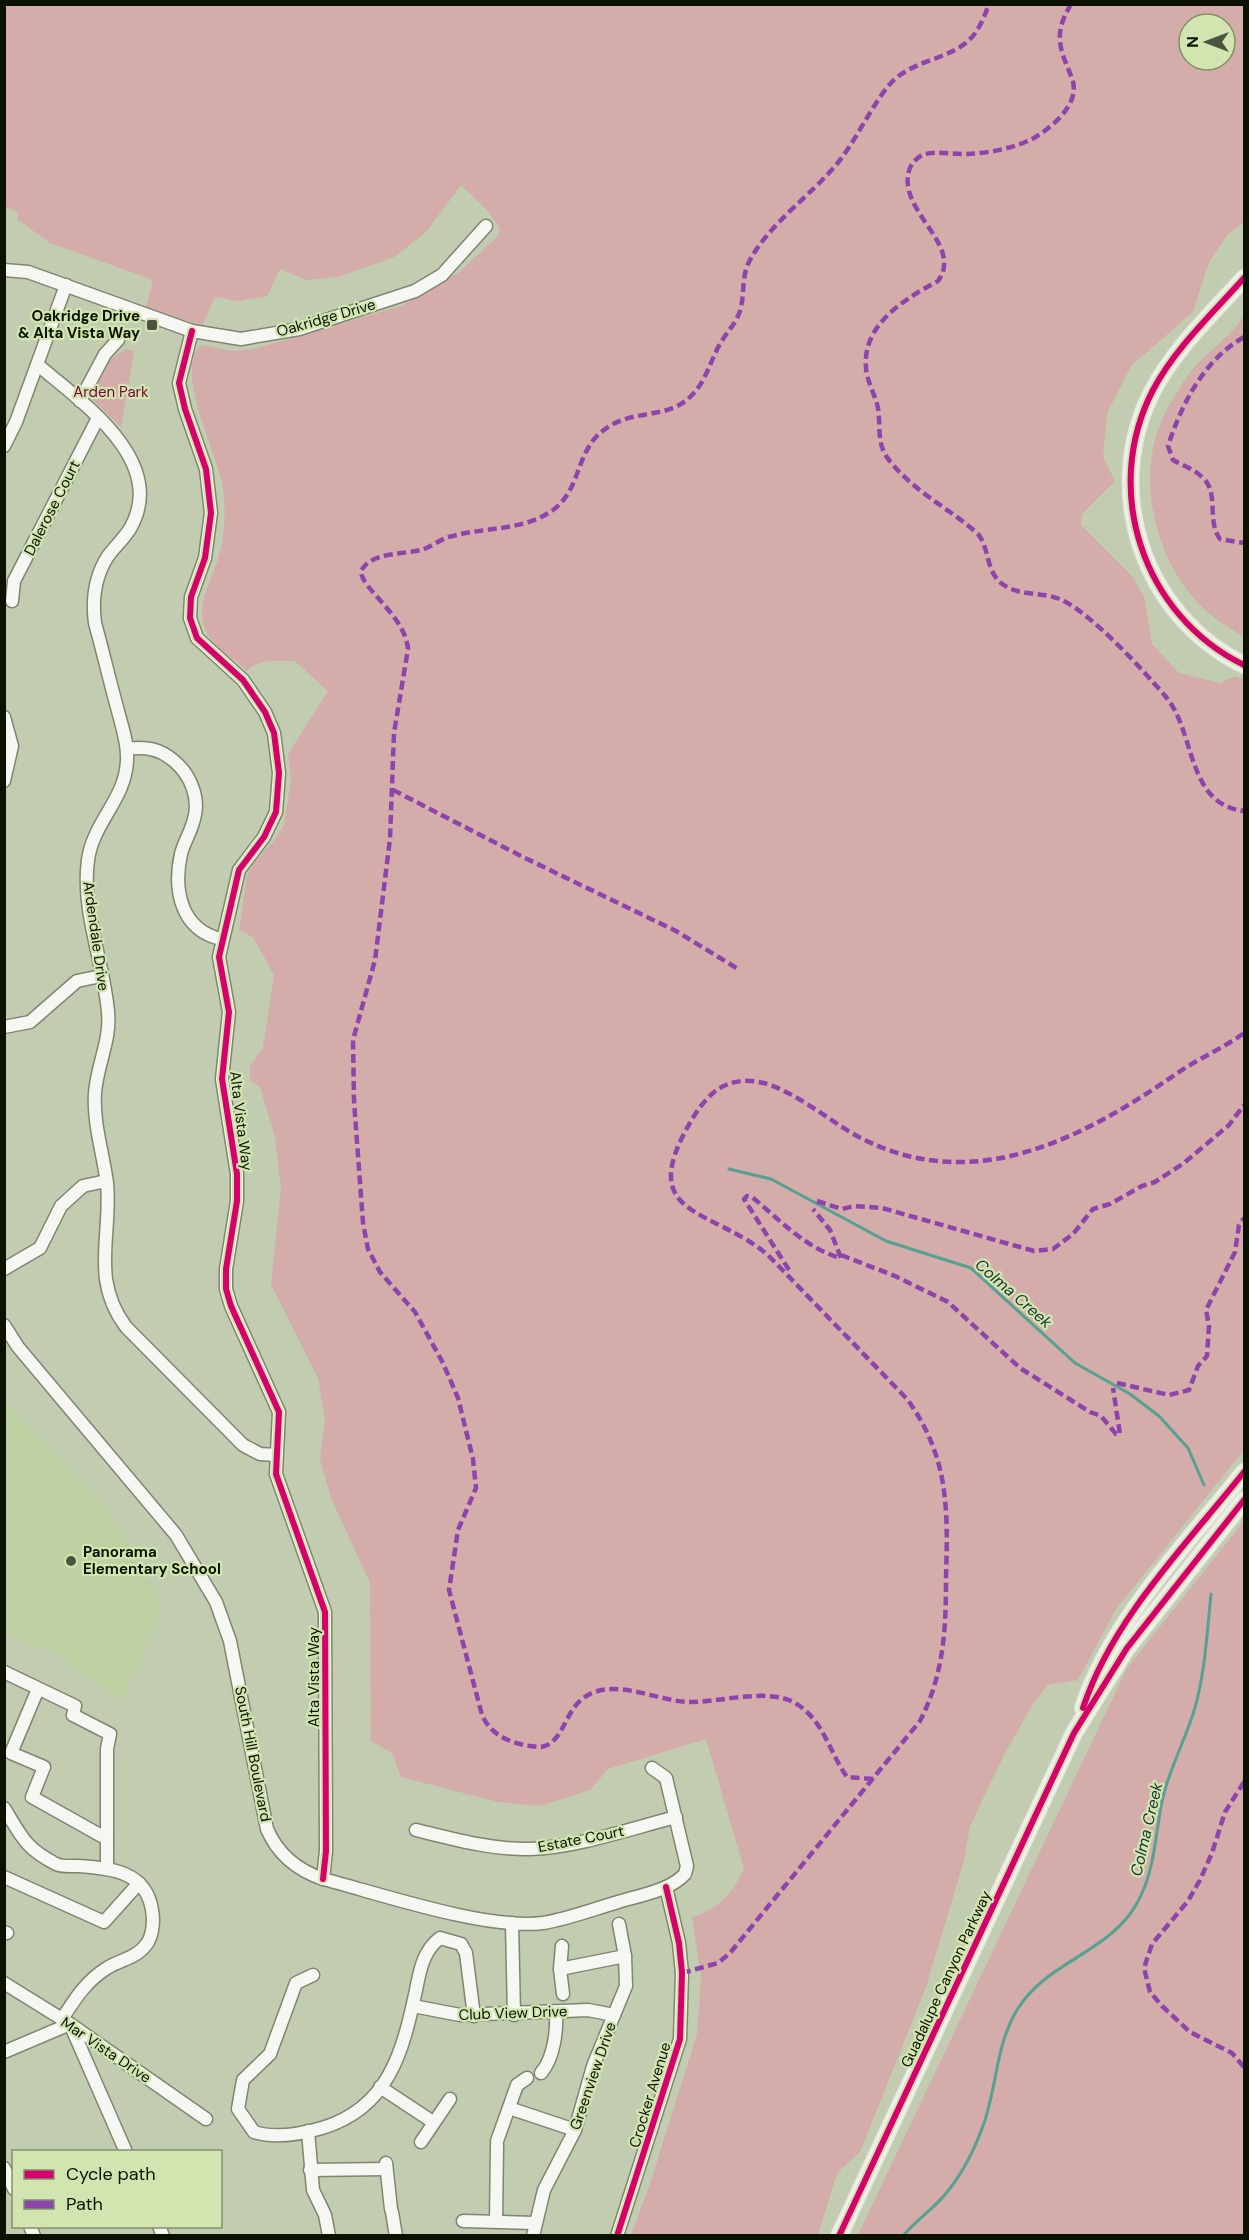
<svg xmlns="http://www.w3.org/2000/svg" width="1249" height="2240" font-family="'DM Sans',sans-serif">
  <rect width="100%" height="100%" fill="#c2ccb0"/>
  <polygon fill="#becfa1" points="5,1402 112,1514 162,1608 122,1701 55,1653 5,1636"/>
  <g fill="#d4aca9" fill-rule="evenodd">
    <path d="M4,5H1244V222L1228,234L1209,262L1193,312L1131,366L1107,413L1103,457L1115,481L1082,514L1081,525L1132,576L1144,596L1152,644L1179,673L1220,683L1235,676L1244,679V1450L1116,1609L1078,1680L1048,1685L1034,1702L1005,1753L970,1826L964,1861L926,1987L860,2152L837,2173L818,2235H631L650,2184L697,2034L701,1977L692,1918C718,1908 731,1896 744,1869L706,1739L608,1769L590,1790L540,1806L498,1802L401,1777L392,1753L371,1741L370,1583L331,1498L320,1459L325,1421L318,1378L271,1284L281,1189L275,1137L260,1087L250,1080V1066L263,1048L274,975L253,937L239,930L247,876L254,862L273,842L284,825L291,781L288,754L328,691L295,661C279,661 258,658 247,671C236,659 218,651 210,638C190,609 213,581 220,552C225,531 226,509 223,488C219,456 172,369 201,345L233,351L254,349L401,306L458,273L498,236L500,228L487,210L461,185L426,232L394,257L338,277L307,280L280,269L267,296L237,301L215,297L202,326L146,307L153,280L50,243L17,219L18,212L5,207ZM1189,24H1225V60H1189Z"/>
    <path d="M1244,314V637C1233,630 1221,623 1210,614C1164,576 1140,502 1154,444C1160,418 1174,395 1189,374C1203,354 1235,335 1244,314Z"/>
    <polygon points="126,349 134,351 121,427 91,398 111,359"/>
    <polygon points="1244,1521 1244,2235 858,2235 1127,1668"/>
  </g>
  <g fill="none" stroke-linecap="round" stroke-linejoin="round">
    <g stroke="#56a191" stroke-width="3">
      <polyline points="729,1169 771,1179 886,1241 971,1268 1075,1363 1130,1394 1159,1416 1188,1448 1204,1485"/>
      <path d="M903,2236C916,2220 935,2208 948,2191C963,2172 976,2146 984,2123C997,2086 996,2044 1017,2010C1044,1965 1099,1955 1130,1914C1156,1879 1154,1837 1163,1797C1170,1768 1185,1740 1194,1711C1205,1674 1207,1633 1211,1594"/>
    </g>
    <defs>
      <g id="minor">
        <polyline points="4,270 28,272 192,331 241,339 299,329 415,291 442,275 486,226"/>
        <polyline points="192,331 179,383 185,409 206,469 211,513 205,558 191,597 190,618 197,638 243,680 265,712 274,733 279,773 276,812 264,837 239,870 219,957 229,1012 222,1079 237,1174 237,1201 226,1269 226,1289 231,1306 279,1412 276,1474 325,1612 326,1851 323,1879"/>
        <path d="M38,365C80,401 168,460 131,527C125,538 115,546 108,556C95,576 92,600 95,623C103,652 110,682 118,711C122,727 128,743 127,760C126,799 93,822 88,860C81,910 104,963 108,1012C111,1040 97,1065 95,1093C93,1123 103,1153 107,1183C112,1236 90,1279 126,1327L243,1445L260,1454L276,1455"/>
        <polyline points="80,401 105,354 118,340"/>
        <polyline points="4,446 16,422 66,285"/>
        <polyline points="12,601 14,581 98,418"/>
        <polyline points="4,717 12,746 4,781"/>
        <path d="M127,749C146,746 160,749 174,761C191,775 200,799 194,819C191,832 184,842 181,854C173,890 181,930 221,939"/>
        <polyline points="4,1027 30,1022 77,981 101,976"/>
        <polyline points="4,1269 40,1248 61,1206 83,1186 106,1181"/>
        <path d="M4,1325L18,1347L176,1535L216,1602L230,1641L267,1829C278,1855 297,1870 323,1879C381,1894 486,1930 543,1923C568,1919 594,1909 618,1902C641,1895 669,1891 685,1874L687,1866L666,1778L652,1768"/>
        <polyline points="4,1672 75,1706 73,1715 110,1734 107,1749 107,1868"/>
        <polyline points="38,1689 11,1753 44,1767 32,1797 107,1839"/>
        <path d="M4,1808C22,1837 25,1848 56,1864C62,1867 71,1866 78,1866C110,1868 146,1871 152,1910C154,1921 153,1936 146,1945C136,1958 120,1960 107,1968C86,1981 75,1999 62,2019"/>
        <path d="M416,1830C453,1839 492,1850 530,1849C579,1847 629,1829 676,1817"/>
        <polyline points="4,1877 104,1922 139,1883"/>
        <polyline points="512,1923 514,2015"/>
        <polyline points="4,1932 7,1933"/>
        <polyline points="562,1946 560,1969 563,1994"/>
        <polyline points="560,1969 625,1956"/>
        <path d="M313,1975L296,1983L270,2054L243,2080L238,2109L254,2132C275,2139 301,2134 322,2128C389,2108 403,2051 416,1990C420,1970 423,1951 440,1938L461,1944L466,1953L474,2016"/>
        <polyline points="4,1983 70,2024 206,2119"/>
        <polyline points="413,2006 460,2015 588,2010 614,2015"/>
        <polyline points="4,2052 70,2024 126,2152"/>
        <path d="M541,2073C554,2058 557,2031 556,2012"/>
        <polyline points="380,2087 433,2122"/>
        <polyline points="509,2108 575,2130"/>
        <polyline points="308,2131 313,2190 325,2215 329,2236"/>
        <polyline points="497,2141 517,2085 527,2078"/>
        <polyline points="421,2142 450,2099"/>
        <polyline points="386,2163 391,2209"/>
        <polyline points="4,2168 14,2189"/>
        <polyline points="310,2170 386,2169"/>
        <polyline points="392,2212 396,2236"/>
        <polyline points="463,2221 535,2223"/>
        <polyline points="496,2221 497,2145"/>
        <polyline points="30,2226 34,2236"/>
        <polyline points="159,2226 163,2236"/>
        <polyline points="533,2236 544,2190 575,2130 593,2066 626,1986 625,1956 619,1924"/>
        <polyline points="617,2236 680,2039 682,1973 679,1943 666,1887"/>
      </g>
      <g id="major">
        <path d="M1244,278C1213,313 1175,348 1153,390C1101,490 1143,616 1244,665"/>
        <path d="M1083,1708C1112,1619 1187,1544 1244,1472"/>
        <polyline points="839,2236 1074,1733 1127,1648 1244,1500"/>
      </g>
    </defs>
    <use href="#minor" stroke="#7e8670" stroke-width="15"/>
    <use href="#major" stroke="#e4e8db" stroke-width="18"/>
    <use href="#minor" stroke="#f6f7f3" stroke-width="12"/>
    <use href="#major" stroke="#efefef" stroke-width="15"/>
    <g stroke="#8e44ad" stroke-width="4.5" stroke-dasharray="9 4.5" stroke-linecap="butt">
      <path d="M1071,4C1065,15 1059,26 1060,39C1060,54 1069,68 1073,82C1079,105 1051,128 1034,138C1015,148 989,153 968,154C953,155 936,150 922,155C917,158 912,163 910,168C894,210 965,244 938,281C905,299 862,324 866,368C867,382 875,394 878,408C881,427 876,444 889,460C914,492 949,508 978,534C990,549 985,569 1001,583C1018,597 1042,591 1062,600C1093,615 1143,670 1166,697C1196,733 1186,804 1244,811"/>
      <path d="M1244,337C1204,360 1182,403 1168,446L1173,460C1182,465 1194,469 1202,477C1220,492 1206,520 1220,539L1244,543"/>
      <polyline points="393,790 523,857 676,931 738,969"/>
      <polyline points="817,1201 842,1209 854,1206 882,1208 1034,1251 1053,1249 1073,1234 1093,1209 1110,1204 1142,1186 1155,1182 1184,1163 1229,1125 1244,1105"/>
      <polyline points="841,1255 895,1276 948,1302 1020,1368 1090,1412 1101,1416 1116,1434 1120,1434 1113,1388"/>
      <path d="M789,1270L744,1199L747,1196L752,1197C779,1219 806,1249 841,1258L830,1230L813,1209"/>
      <polyline points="1117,1383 1169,1395 1189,1390 1198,1366 1207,1356 1209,1326 1206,1310 1235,1252 1239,1225 1244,1218"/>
      <path d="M873,1779L847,1777C829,1752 824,1720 795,1703C768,1687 718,1703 687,1702C656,1700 621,1681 592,1693C563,1705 567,1742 541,1747C517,1746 492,1738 482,1715L449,1590L458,1530L476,1488L473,1459L458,1398L443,1363L415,1312L380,1272L368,1249L363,1223L354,1101L353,1040L375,960L390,839L394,733L408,649C405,615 361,589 361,571C371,551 406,555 424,549C434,545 442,538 453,536C485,527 524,531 553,510C579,491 576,459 596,437C628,404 666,424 693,394C707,379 711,359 721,342C728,331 736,323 740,311C745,294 741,278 749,262C767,226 811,195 837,164C857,139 870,108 890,84C912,59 952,60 972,37C980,28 985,15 989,4"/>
      <polyline points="1244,1782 1225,1812 1212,1853 1200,1880 1188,1901 1152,1944 1144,1968 1150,1992 1162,2006 1190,2032 1232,2053 1244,2067"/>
      <path d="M682,1973L718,1963L730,1953L920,1721C944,1674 946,1629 946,1578C948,1509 949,1457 907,1399L768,1255C711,1207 634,1218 691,1121C703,1101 717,1083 742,1081C780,1077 826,1120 859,1137C975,1198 1085,1137 1182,1070C1202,1057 1225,1047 1244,1033"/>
    </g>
    <defs>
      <g id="cycleway">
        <path d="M1244,278C1213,313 1175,348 1153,390C1101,490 1143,616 1244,665"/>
        <polyline points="192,331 179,383 185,409 206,469 211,513 205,558 191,597 190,618 197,638 243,680 265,712 274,733 279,773 276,812 264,837 239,870 219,957 229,1012 222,1079 237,1174 237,1201 226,1269 226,1289 231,1306 279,1412 276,1474 325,1612 326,1851 323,1879"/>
        <path d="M1083,1708C1112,1619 1187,1544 1244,1472"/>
        <polyline points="617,2236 680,2039 682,1973 679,1943 666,1887"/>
        <polyline points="839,2236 1074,1733 1127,1648 1244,1500"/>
      </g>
    </defs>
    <use href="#cycleway" stroke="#d2e5b0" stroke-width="10"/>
    <use href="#cycleway" stroke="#d6006c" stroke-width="6"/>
  </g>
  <g fill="#4c533f" stroke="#d2e5b0" stroke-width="2">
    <rect x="146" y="319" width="12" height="12" rx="3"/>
    <circle cx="71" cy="1561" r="6"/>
  </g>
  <g text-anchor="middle" stroke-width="4.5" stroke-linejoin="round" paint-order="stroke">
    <g font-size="15" font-weight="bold" fill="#0c1202" stroke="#d2e5b0" text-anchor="end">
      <text x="140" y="321">Oakridge Drive<tspan x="140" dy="17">&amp; Alta Vista Way</tspan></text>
      <text x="83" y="1557" text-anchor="start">Panorama<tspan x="83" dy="17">Elementary School</tspan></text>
    </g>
    <g font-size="15" fill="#0c1202" stroke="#d2e5b0">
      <text transform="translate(326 318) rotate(-16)" y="5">Oakridge Drive</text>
      <text transform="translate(52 508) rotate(-63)" y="5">Dalerose Court</text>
      <text transform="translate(96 936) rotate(82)" y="5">Ardendale Drive</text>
      <text transform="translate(241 1121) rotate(83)" y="5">Alta Vista Way</text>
      <text transform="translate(314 1677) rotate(-90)" y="5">Alta Vista Way</text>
      <text transform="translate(253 1754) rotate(79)" y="5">South Hill Boulevard</text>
      <text transform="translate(581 1839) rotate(-11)" y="5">Estate Court</text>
      <text transform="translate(946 1979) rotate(-65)" y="5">Guadalupe Canyon Parkway</text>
      <text transform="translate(513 2013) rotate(-2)" y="5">Club View Drive</text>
      <text transform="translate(106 2050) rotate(34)" y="5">Mar Vista Drive</text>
      <text transform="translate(593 2076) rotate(-71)" y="5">Greenview Drive</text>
      <text transform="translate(650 2095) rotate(-73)" y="5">Crocker Avenue</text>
    </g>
    <g font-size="15" fill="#790137" stroke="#d2e5b0">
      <text x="111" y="397">Arden Park</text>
    </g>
    <g font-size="16" font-style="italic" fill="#173531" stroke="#d2e5b0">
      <text transform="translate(1014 1293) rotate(41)" y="6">Colma Creek</text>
      <text transform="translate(1146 1829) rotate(-77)" y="6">Colma Creek</text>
    </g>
  </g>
  <rect width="1249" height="2240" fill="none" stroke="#0c1202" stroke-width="12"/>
  <rect x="12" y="2150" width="210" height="78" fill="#d2e5b0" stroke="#83916a" stroke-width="1.5"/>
  <rect x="24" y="2170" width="30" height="9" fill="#d6006c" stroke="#83916a" stroke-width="1.5"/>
  <text x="66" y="2180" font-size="18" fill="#0c1202">Cycle path</text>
  <rect x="24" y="2200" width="30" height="9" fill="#8e44ad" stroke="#83916a" stroke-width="1.5"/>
  <text x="66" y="2210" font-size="18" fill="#0c1202">Path</text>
  <g transform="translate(1207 42) rotate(270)"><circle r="28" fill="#d2e5b0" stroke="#83916a" stroke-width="1.5"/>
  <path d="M0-4.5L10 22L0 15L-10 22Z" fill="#4c533f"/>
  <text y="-9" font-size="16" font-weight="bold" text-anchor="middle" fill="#0c1202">N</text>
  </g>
</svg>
